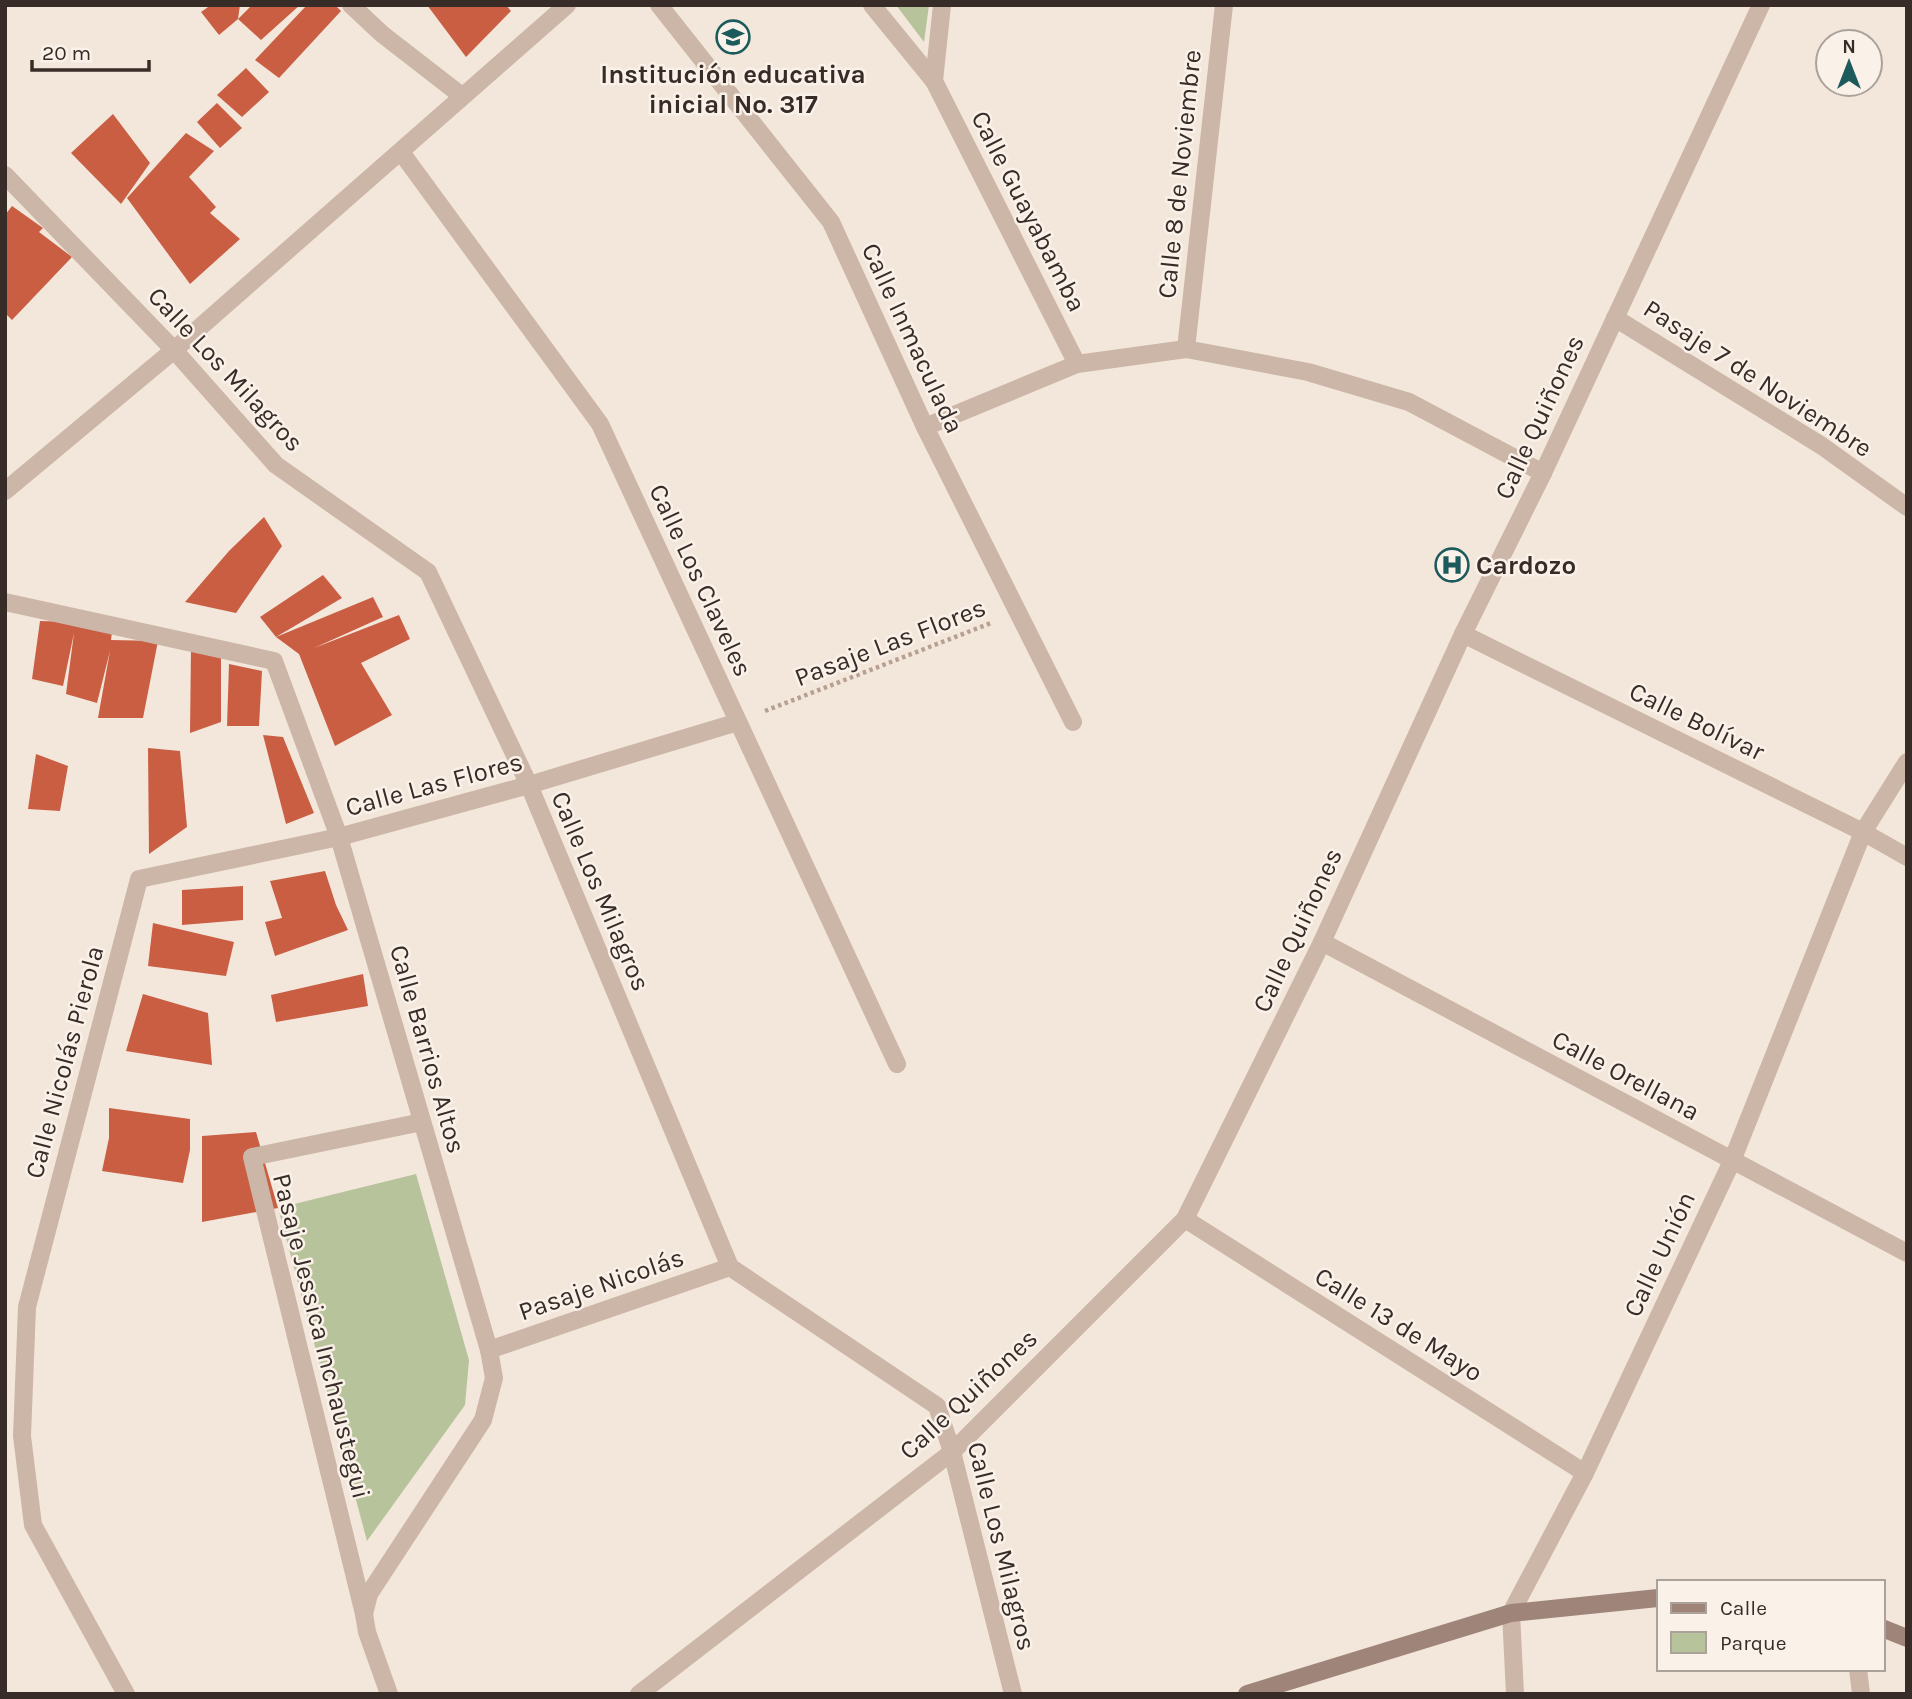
<svg xmlns="http://www.w3.org/2000/svg" width="1912" height="1699" font-family="Karla,sans-serif">
  <rect width="100%" height="100%" fill="#f3e7dc"/>
  <g fill="#b7c39b">
    <polygon points="896,5 929,5 924,42"/>
    <polygon points="416,1174 469,1360 465,1405 367,1541 278,1208"/>
  </g>
  <g fill="#ca5e43">
    <polygon points="211,5 240,5 238,19 252,5 300,5 261,40 238,19 219,35 201,12"/>
    <polygon points="307,5 335,5 341,11 279,78 255,60"/>
    <polygon points="427,5 506,5 511,11 466,57"/>
    <polygon points="246,68 269,92 242,117 217,95"/>
    <polygon points="217,103 242,128 220,148 197,122"/>
    <polygon points="113,114 150,163 121,204 71,153"/>
    <polygon points="186,133 214,151 189,177 216,207 210,213 240,239 190,284 127,198"/>
    <polygon points="12,206 43,228 39,232 72,257 12,320 5,313 5,215"/>
    <polygon points="264,517 282,546 236,613 185,602 229,551"/>
    <polygon points="323,575 342,598 276,637 260,617"/>
    <polygon points="373,597 383,617 314,648 399,615 410,639 361,663 392,715 335,746 299,654 276,637"/>
    <polygon points="40,621 75,622 112,632 111,640 158,641 143,718 98,718 110,651 97,703 66,694 74,633 63,686 32,679"/>
    <polygon points="191,647 221,658 221,722 190,733"/>
    <polygon points="229,664 262,671 259,726 227,726"/>
    <polygon points="263,735 283,737 314,813 286,824"/>
    <polygon points="148,748 180,751 187,827 149,854"/>
    <polygon points="36,754 68,766 60,811 28,809"/>
    <polygon points="325,871 336,905 348,930 275,956 265,922 282,918 270,881"/>
    <polygon points="243,886 243,920 182,925 182,890"/>
    <polygon points="153,923 234,942 226,976 148,966"/>
    <polygon points="363,974 368,1006 276,1022 271,995"/>
    <polygon points="143,994 208,1013 212,1065 126,1051"/>
    <polygon points="109,1108 190,1119 190,1150 183,1183 102,1171 109,1138"/>
    <polygon points="256,1132 278,1208 202,1222 202,1136"/>
  </g>
  <g fill="none" stroke-linecap="round" stroke-linejoin="round">
    <polyline stroke="#b7a091" stroke-width="4.5" stroke-dasharray="3.5 3.5" stroke-linecap="butt" points="765,711 991,623"/>
    <g stroke="#ccb6a7" stroke-width="18">
      <polyline points="1615,318 1822,446 1907,507"/>
      <polyline points="1863,832 1907,762"/>
      <polyline points="364,1614 252,1157 422,1122"/>
    </g>
    <g stroke="#ccb6a7" stroke-width="18">
      <polyline points="351,5 382,34 462,96"/>
      <polyline points="659,5 831,222 925,427 1073,722"/>
      <polyline points="872,5 934,81"/>
      <polyline points="942,5 934,81 1077,364"/>
      <polyline points="401,152 600,424 897,1064"/>
      <polyline points="5,175 174,350 276,465 428,572 529,785 730,1267 937,1406 952,1452 1013,1694"/>
      <polyline points="1186,349 1224,5"/>
      <polyline points="925,427 1077,364 1186,349 1308,372 1409,402 1543,473"/>
      <polyline points="5,491 174,350 567,5"/>
      <polyline points="5,602 274,661 339,837 489,1350 494,1378 483,1420 369,1594 364,1614 367,1632 389,1694"/>
      <polyline points="1463,634 1863,832 1907,857"/>
      <polyline points="1322,942 1907,1253"/>
      <polyline points="1185,1219 1585,1473"/>
      <polyline points="489,1350 730,1267"/>
      <polyline points="1858,1669 1861,1694"/>
      <polyline points="126,1694 33,1525 22,1436 27,1307 139,879 339,837 529,785 738,722"/>
      <polyline points="639,1694 952,1452 1185,1219 1322,942 1463,634 1543,473 1761,5"/>
      <polyline points="1515,1694 1511,1613 1585,1473 1732,1161 1863,832"/>
    </g>
    <g stroke="#9f8579" stroke-width="18">
      <polyline points="1882,1628 1907,1638"/>
      <polyline points="1247,1694 1511,1613 1658,1598"/>
    </g>
  </g>
  <defs>
    <symbol id="school-ring" viewBox="-11 -11 22 22"><circle r="9.5" fill="#faf1e9" stroke="#1c5a5b" stroke-width="1.5"/><path d="M0-5L7-2L0 1L-7-2ZM-4 1L0 2.5L4 1V4Q0 6-4 4Z" fill="#1c5a5b"/></symbol>
    <symbol id="hospital-ring" viewBox="-11 -11 22 22"><circle r="9.5" fill="#faf1e9" stroke="#1c5a5b" stroke-width="1.5"/><path d="M-5-5h3v3.5h4V-5h3V5h-3V1.5h-4V5h-3Z" fill="#1c5a5b"/></symbol>
  </defs>
  <g fill-rule="evenodd">
    <use href="#school-ring" x="714" y="18" width="38" height="38"/>
    <use href="#hospital-ring" x="1433" y="546" width="38" height="38"/>
  </g>
  <g text-anchor="middle" stroke-width="5" stroke-linejoin="round" paint-order="stroke">
    <g font-size="26" font-weight="bold" fill="#382c28" stroke="#faf1e9">
      <text x="733" y="83">Institución educativa<tspan x="733" dy="30">inicial No. 317</tspan></text>
      <text x="1476" y="574" text-anchor="start">Cardozo</text>
    </g>
    <g font-size="26" fill="#382c28" stroke="#faf1e9">
      <text transform="translate(1179 174) rotate(-84)" y="9">Calle 8 de Noviembre</text>
      <text transform="translate(1029 211) rotate(63)" y="9">Calle Guayabamba</text>
      <text transform="translate(913 338) rotate(65)" y="9">Calle Inmaculada</text>
      <text transform="translate(226 369) rotate(47)" y="9">Calle Los Milagros</text>
      <text transform="translate(1758 378) rotate(33)" y="9">Pasaje 7 de Noviembre</text>
      <text transform="translate(1539 417) rotate(-65)" y="9">Calle Quiñones</text>
      <text transform="translate(701 580) rotate(65)" y="9">Calle Los Claveles</text>
      <text transform="translate(890 642) rotate(-21)" y="9">Pasaje Las Flores</text>
      <text transform="translate(1697 721) rotate(26)" y="9">Calle Bolívar</text>
      <text transform="translate(434 784) rotate(-15)" y="9">Calle Las Flores</text>
      <text transform="translate(601 891) rotate(67)" y="9">Calle Los Milagros</text>
      <text transform="translate(1297 930) rotate(-65)" y="9">Calle Quiñones</text>
      <text transform="translate(428 1049) rotate(74)" y="9">Calle Barrios Altos</text>
      <text transform="translate(64 1062) rotate(-75)" y="9">Calle Nicolás Pierola</text>
      <text transform="translate(1626 1075) rotate(28)" y="9">Calle Orellana</text>
      <text transform="translate(1659 1254) rotate(-65)" y="9">Calle Unión</text>
      <text transform="translate(601 1284) rotate(-19)" y="9">Pasaje Nicolás</text>
      <text transform="translate(1399 1324) rotate(32)" y="9">Calle 13 de Mayo</text>
      <text transform="translate(322 1336) rotate(76)" y="9">Pasaje Jessica Inchaustegui</text>
      <text transform="translate(968 1394) rotate(-43)" y="9">Calle Quiñones</text>
      <text transform="translate(1002 1546) rotate(76)" y="9">Calle Los Milagros</text>
    </g>
  </g>
  <rect width="1912" height="1699" fill="none" stroke="#382c28" stroke-width="14"/>
  <rect x="1657" y="1580" width="228" height="91" fill="#faf1e9" stroke="#aca29c" stroke-width="2"/>
  <rect x="1671" y="1603" width="35" height="10" fill="#9f8579" stroke="#aca29c" stroke-width="2"/>
  <text x="1720" y="1615" font-size="21" fill="#382c28">Calle</text>
  <rect x="1671" y="1632" width="35" height="21" fill="#b7c39b" stroke="#aca29c" stroke-width="2"/>
  <text x="1720" y="1650" font-size="21" fill="#382c28">Parque</text>
  <g transform="translate(1849 63)"><circle r="33" fill="#faf1e9" stroke="#aca29c" stroke-width="2"/>
  <path d="M0-5L12 26L0 18L-12 26Z" fill="#1c5a5b"/>
  <text y="-10" font-size="19" font-weight="bold" text-anchor="middle" fill="#382c28">N</text>
  </g>
  <path d="M32 60v10h117v-10" fill="none" stroke="#382c28" stroke-width="3.5"/>
  <text x="42" y="60" font-size="21" fill="#382c28" stroke="#faf1e9" stroke-width="5" paint-order="stroke">20 m</text>
</svg>
